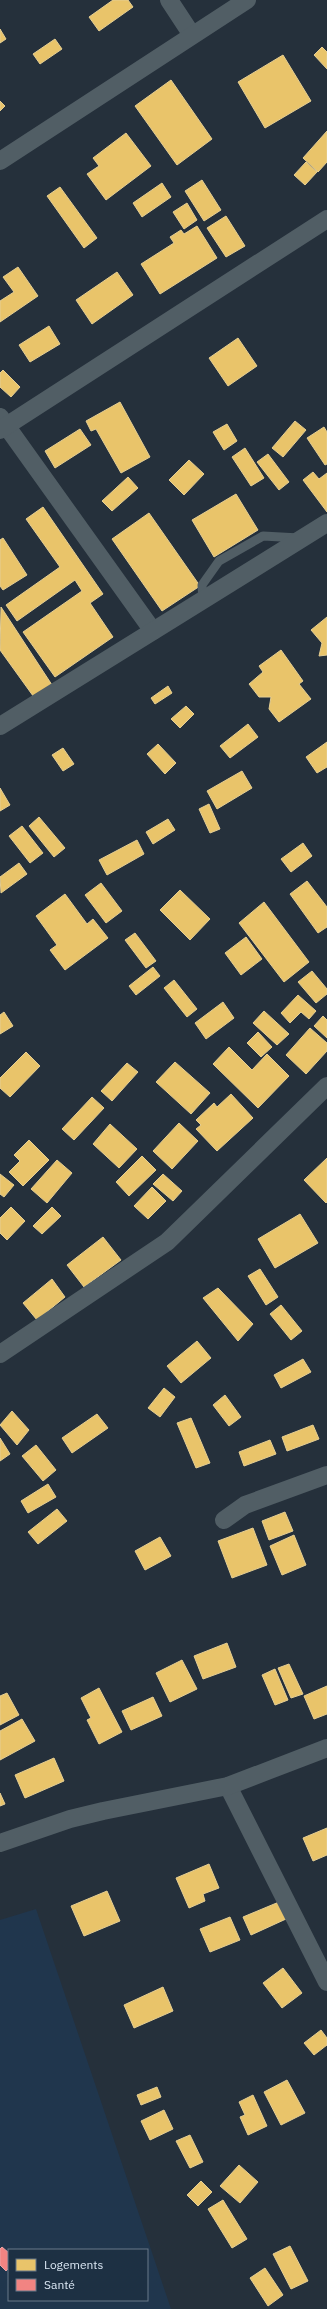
<svg xmlns="http://www.w3.org/2000/svg" width="327" height="2309" font-family="'IBM Plex Sans',sans-serif">
  <rect width="100%" height="100%" fill="#25303b"/>
  <path fill="#20364d" fill-rule="evenodd" d="M36,1909L171,2309H0V1920ZM9,2250H147V2300H9Z"/>
  <g fill="#e9c46a" stroke="#e5ce93">
    <polygon points="113,0 128,0 133,7 99,31 89,17"/>
    <polygon points="0,29 6,39 0,43"/>
    <polygon points="55,39 62,49 40,64 33,54"/>
    <polygon points="322,47 327,52 327,69 314,55"/>
    <polygon points="283,55 311,101 265,128 238,82"/>
    <polygon points="171,80 212,139 177,165 135,106"/>
    <polygon points="0,101 5,106 0,111"/>
    <polygon points="327,131 327,162 318,172 303,158"/>
    <polygon points="126,133 151,166 106,200 87,174 99,166 93,158"/>
    <polygon points="306,162 317,172 305,185 294,175"/>
    <polygon points="202,180 221,210 204,221 185,191"/>
    <polygon points="162,183 171,197 142,217 133,203"/>
    <polygon points="60,187 97,238 84,248 47,196"/>
    <polygon points="187,203 197,220 184,229 173,212"/>
    <polygon points="226,216 245,246 226,257 207,228"/>
    <polygon points="197,226 217,258 160,294 141,264 174,243 170,237 181,230 184,234"/>
    <polygon points="18,267 38,296 0,322 0,301 14,292 3,277"/>
    <polygon points="117,272 133,295 92,324 76,300"/>
    <polygon points="49,326 60,344 30,362 19,345"/>
    <polygon points="238,338 257,366 228,386 209,358"/>
    <polygon points="3,370 20,387 11,397 0,387 0,373"/>
    <polygon points="120,402 150,457 121,473 96,429 91,431 86,421"/>
    <polygon points="295,421 306,430 283,457 272,448"/>
    <polygon points="227,424 237,441 224,450 213,432"/>
    <polygon points="324,427 327,432 327,464 325,465 307,438"/>
    <polygon points="80,429 91,445 55,468 45,451"/>
    <polygon points="245,448 264,478 251,486 232,457"/>
    <polygon points="268,454 289,482 279,490 257,462"/>
    <polygon points="189,460 204,474 184,495 169,480"/>
    <polygon points="313,472 319,479 327,473 327,512 303,480"/>
    <polygon points="128,477 138,488 112,511 102,501"/>
    <polygon points="236,494 258,530 214,557 192,520"/>
    <polygon points="43,507 103,594 90,603 113,637 55,677 23,632 82,591 75,580 17,621 6,605 60,567 26,519"/>
    <polygon points="149,513 200,586 162,611 112,539"/>
    <polygon points="3,538 27,575 3,590 0,586 0,540"/>
    <polygon points="1,607 54,688 36,700 0,650"/>
    <polygon points="327,617 327,655 319,656 322,643 311,630"/>
    <polygon points="281,650 303,681 299,684 311,699 279,722 269,709 271,697 259,697 249,684 263,672 259,666"/>
    <polygon points="168,686 172,693 155,704 151,698"/>
    <polygon points="186,706 194,714 180,728 171,719"/>
    <polygon points="248,724 258,737 230,758 220,746"/>
    <polygon points="327,742 327,767 317,773 306,757"/>
    <polygon points="158,744 176,763 165,774 147,754"/>
    <polygon points="63,748 74,764 63,771 52,755"/>
    <polygon points="242,771 252,788 217,809 207,791"/>
    <polygon points="0,788 10,805 0,811"/>
    <polygon points="209,804 220,829 210,833 199,809"/>
    <polygon points="39,817 65,848 54,857 29,826"/>
    <polygon points="168,819 175,830 153,844 146,832"/>
    <polygon points="22,826 43,853 30,863 9,836"/>
    <polygon points="137,840 144,854 107,875 99,860"/>
    <polygon points="303,843 312,856 291,872 281,859"/>
    <polygon points="19,863 27,874 1,893 0,877"/>
    <polygon points="307,881 327,907 327,927 318,933 290,894"/>
    <polygon points="101,883 122,911 106,923 85,895"/>
    <polygon points="180,890 210,919 190,940 160,910"/>
    <polygon points="65,894 87,924 93,919 108,938 65,970 50,950 57,945 36,916"/>
    <polygon points="264,902 309,962 284,982 239,923"/>
    <polygon points="135,933 156,961 146,968 125,940"/>
    <polygon points="246,937 262,959 241,975 225,953"/>
    <polygon points="153,967 160,976 136,995 129,986"/>
    <polygon points="312,971 327,989 327,994 316,1003 298,982"/>
    <polygon points="174,980 197,1009 187,1017 164,988"/>
    <polygon points="298,995 316,1011 309,1019 301,1012 290,1023 281,1013"/>
    <polygon points="223,1002 234,1018 206,1039 195,1023"/>
    <polygon points="264,1011 289,1034 277,1045 253,1023"/>
    <polygon points="4,1012 13,1026 0,1034 0,1015"/>
    <polygon points="323,1016 327,1020 327,1038 314,1026"/>
    <polygon points="310,1028 327,1043 327,1051 306,1074 286,1055"/>
    <polygon points="258,1032 272,1047 261,1057 247,1043"/>
    <polygon points="229,1047 252,1070 267,1054 289,1076 258,1108 213,1064"/>
    <polygon points="26,1052 40,1066 10,1097 0,1088 0,1078"/>
    <polygon points="175,1062 210,1093 191,1114 156,1082"/>
    <polygon points="127,1063 138,1072 112,1101 101,1091"/>
    <polygon points="231,1094 253,1118 217,1151 196,1129 201,1125 196,1120 214,1103 217,1107"/>
    <polygon points="92,1097 104,1108 74,1140 62,1129"/>
    <polygon points="179,1123 198,1141 172,1169 153,1151"/>
    <polygon points="110,1124 137,1149 119,1168 93,1144"/>
    <polygon points="29,1140 49,1160 23,1186 9,1172 20,1161 14,1155"/>
    <polygon points="142,1156 156,1170 129,1196 116,1182"/>
    <polygon points="327,1158 327,1202 326,1203 304,1180"/>
    <polygon points="57,1160 72,1173 47,1203 31,1189"/>
    <polygon points="0,1174 14,1185 4,1197 0,1194"/>
    <polygon points="163,1174 182,1191 173,1201 153,1184"/>
    <polygon points="152,1187 166,1201 148,1219 134,1206"/>
    <polygon points="11,1207 25,1221 7,1240 0,1233 0,1218"/>
    <polygon points="52,1207 61,1216 42,1234 33,1226"/>
    <polygon points="300,1214 318,1243 275,1268 258,1239"/>
    <polygon points="103,1237 121,1260 84,1287 67,1265"/>
    <polygon points="260,1269 278,1297 266,1305 248,1276"/>
    <polygon points="52,1279 65,1297 37,1320 23,1303"/>
    <polygon points="218,1288 253,1324 238,1341 203,1298"/>
    <polygon points="281,1305 302,1331 291,1340 270,1314"/>
    <polygon points="197,1341 211,1358 181,1383 167,1366"/>
    <polygon points="303,1359 311,1372 281,1388 274,1375"/>
    <polygon points="164,1388 175,1397 160,1417 148,1408"/>
    <polygon points="225,1395 241,1417 229,1426 213,1405"/>
    <polygon points="12,1411 29,1430 17,1445 0,1425"/>
    <polygon points="97,1414 108,1428 72,1453 62,1438"/>
    <polygon points="191,1418 210,1463 196,1468 177,1423"/>
    <polygon points="313,1425 319,1439 287,1451 282,1437"/>
    <polygon points="0,1438 10,1454 0,1461"/>
    <polygon points="270,1440 276,1454 244,1466 239,1452"/>
    <polygon points="36,1445 56,1470 43,1481 22,1456"/>
    <polygon points="48,1484 56,1497 28,1513 21,1501"/>
    <polygon points="57,1509 67,1521 38,1544 28,1532"/>
    <polygon points="285,1512 293,1531 269,1540 262,1521"/>
    <polygon points="253,1528 267,1565 232,1578 218,1541"/>
    <polygon points="294,1535 306,1565 282,1575 270,1546"/>
    <polygon points="160,1537 171,1556 145,1570 135,1551"/>
    <polygon points="227,1643 236,1667 203,1679 194,1656"/>
    <polygon points="182,1660 197,1689 170,1702 156,1673"/>
    <polygon points="289,1664 303,1694 291,1698 278,1668"/>
    <polygon points="275,1669 288,1700 275,1705 262,1675"/>
    <polygon points="327,1686 327,1714 314,1719 304,1696"/>
    <polygon points="99,1688 122,1732 99,1744 87,1720 91,1718 81,1698"/>
    <polygon points="7,1693 19,1715 0,1725 0,1696"/>
    <polygon points="153,1697 162,1716 131,1730 122,1711"/>
    <polygon points="22,1719 35,1741 0,1760 0,1731"/>
    <polygon points="54,1758 64,1781 25,1798 15,1775"/>
    <polygon points="0,1793 5,1804 0,1806"/>
    <polygon points="327,1828 327,1855 313,1861 303,1838"/>
    <polygon points="209,1864 219,1888 203,1894 205,1901 189,1908 176,1878"/>
    <polygon points="107,1891 120,1921 84,1936 71,1906"/>
    <polygon points="279,1902 286,1919 251,1935 243,1917"/>
    <polygon points="230,1917 240,1940 210,1952 200,1929"/>
    <polygon points="283,1968 302,1993 282,2008 263,1983"/>
    <polygon points="163,1987 173,2011 134,2028 124,2005"/>
    <polygon points="321,2030 327,2038 327,2045 314,2055 304,2043"/>
    <polygon points="287,2080 305,2113 281,2125 264,2092"/>
    <polygon points="157,2087 161,2097 141,2105 137,2095"/>
    <polygon points="253,2095 267,2126 248,2135 240,2117 245,2115 239,2102"/>
    <polygon points="164,2110 173,2129 150,2140 141,2121"/>
    <polygon points="190,2135 203,2162 190,2168 176,2141"/>
    <polygon points="239,2165 258,2182 240,2203 220,2186"/>
    <polygon points="201,2181 212,2192 198,2206 187,2195"/>
    <polygon points="223,2200 247,2239 232,2248 208,2209"/>
    <polygon points="290,2246 308,2281 291,2289 273,2254"/>
    <polygon points="265,2268 283,2295 268,2306 250,2278"/>
  </g>
  <polygon fill="#f28482" stroke="#eba2a4" points="2,2247 9,2253 9,2268 6,2271 0,2265 0,2249"/>
  <g fill="none" stroke-linecap="round" stroke-linejoin="round">
    <polyline stroke="#515e65" stroke-width="9" points="203,601 202,585 219,561 263,536 299,538"/>
    <g stroke="#515e65" stroke-width="18">
      <polyline points="169,0 192,35"/>
      <polyline points="0,161 247,0"/>
      <polyline points="0,417 153,631"/>
      <polyline points="0,430 327,219"/>
      <polyline points="0,726 327,523"/>
      <polyline points="0,1354 167,1242 327,1086"/>
      <polyline points="224,1520 245,1505 327,1475"/>
      <polyline points="228,1786 327,1982"/>
      <polyline points="0,1843 70,1819 103,1811 228,1786 327,1748"/>
    </g>
  </g>
  <rect x="8" y="2249" width="140" height="52" fill="#1d3043" stroke="#69798a"/>
  <rect x="16" y="2259" width="20" height="12" fill="#e9c46a" stroke="#69798a"/>
  <text x="44" y="2269" font-size="12" fill="#dbe7f4">Logements</text>
  <rect x="16" y="2279" width="20" height="12" fill="#f28482" stroke="#69798a"/>
  <text x="44" y="2289" font-size="12" fill="#dbe7f4">Santé</text>
</svg>
